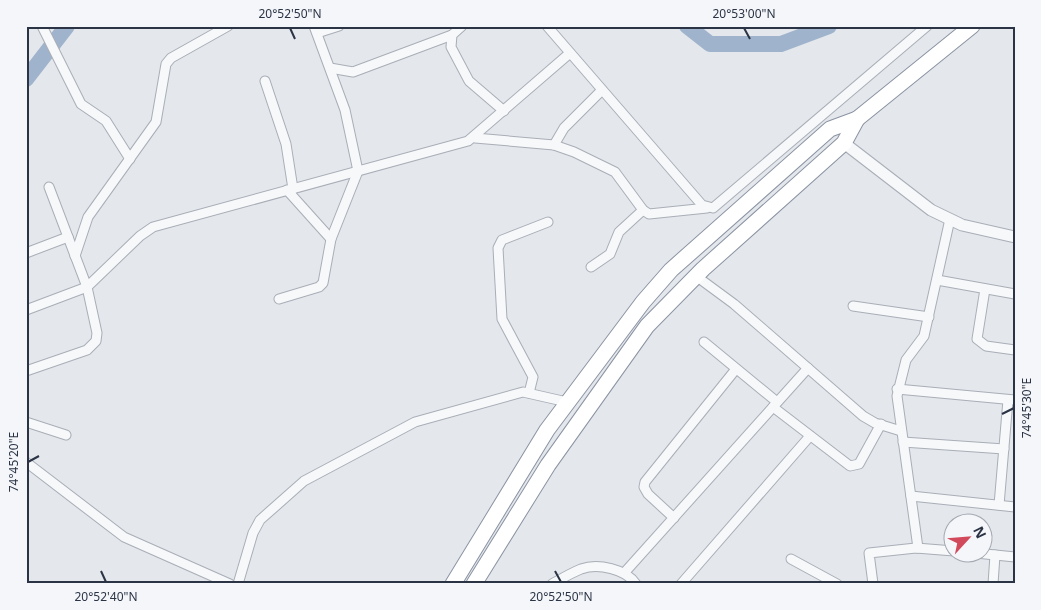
<svg xmlns="http://www.w3.org/2000/svg" width="1041" height="610" font-family="'Noto Sans',sans-serif">
  <rect width="100%" height="100%" fill="#e4e7ec"/>
  <g fill="none" stroke-linecap="round" stroke-linejoin="round">
    <g stroke="#9fb4cc" stroke-width="16">
      <polyline points="687,26 710,44 781,44 829,26"/>
      <polyline points="26,79 67,26"/>
    </g>
    <defs>
      <g id="minor">
        <polyline points="42,26 81,104 106,121 130,159"/>
        <polyline points="462,26 452,35 451,47 469,81 504,111"/>
        <polyline points="547,26 702,205 713,208 927,26"/>
        <polyline points="317,33 339,26"/>
        <polyline points="330,68 353,72 452,35"/>
        <polyline points="265,81 286,144 293,189"/>
        <polyline points="475,138 554,145 574,152 615,172 643,210 649,214 707,208"/>
        <polyline points="554,145 564,128 602,90"/>
        <polyline points="287,190 331,239"/>
        <polyline points="26,253 68,237"/>
        <polyline points="75,256 88,217 156,122 166,64 171,58 228,26"/>
        <polyline points="591,267 610,254 619,232 643,210"/>
        <polyline points="696,276 734,304 863,416 875,423 901,431"/>
        <polyline points="937,280 1015,294"/>
        <polyline points="985,289 977,339 986,346 1015,350"/>
        <polyline points="279,299 319,287 323,283 331,239 358,171 345,110 314,26"/>
        <polyline points="853,306 929,317"/>
        <polyline points="26,310 87,287 140,236 153,227 468,141 570,53"/>
        <polyline points="704,342 777,402"/>
        <polyline points="26,371 87,350 96,341 97,333 87,287 49,187"/>
        <polyline points="897,389 1015,400"/>
        <polyline points="529,393 533,377 502,319 498,248 502,240 548,222"/>
        <polyline points="773,407 850,466 859,464 881,424"/>
        <polyline points="26,422 66,435"/>
        <polyline points="903,442 1004,449"/>
        <polyline points="26,462 124,537 230,584"/>
        <polyline points="911,496 1015,507"/>
        <polyline points="999,505 1008,400"/>
        <polyline points="674,518 648,494 644,487 645,482 736,369"/>
        <polyline points="918,548 897,396 906,360 924,336 950,219"/>
        <polyline points="966,552 1015,557"/>
        <polyline points="791,559 837,584"/>
        <polyline points="625,572 808,368"/>
        <polyline points="238,584 253,533 260,520 304,481 415,422 523,392 567,402"/>
        <path d="M552,584C561,579 571,573 581,569C598,563 626,569 636,584"/>
        <polyline points="681,584 810,436"/>
        <polyline points="873,584 869,553 916,548 954,551"/>
        <polyline points="993,584 995,555"/>
      </g>
      <polyline id="tertiary" points="844,143 931,210 962,225 1015,237"/>
      <g id="trunk">
        <polyline points="453,584 547,430 643,302 671,270 830,129 857,119 972,26"/>
        <polyline points="474,584 548,465 647,326 703,269 844,143 857,119"/>
      </g>
    </defs>
    <use href="#minor" stroke="#a9aeb7" stroke-width="11"/>
    <use href="#tertiary" stroke="#a9aeb7" stroke-width="13"/>
    <use href="#trunk" stroke="#8b94a3" stroke-width="17"/>
    <use href="#minor" stroke="#f7f8fa" stroke-width="9"/>
    <use href="#tertiary" stroke="#f7f8fa" stroke-width="11"/>
    <use href="#trunk" stroke="#fff" stroke-width="15"/>
  </g>
  <path fill="none" stroke="#2b3445" stroke-width="2" d="M290,28L295,39M744,28L750,39M1002,414L1014,408M28,462L39,456M101,571L106,582M555,571L561,582"/>
  <rect width="1041" height="610" fill="none" stroke="#f4f6f9" stroke-width="55"/>
  <g transform="translate(968 538) rotate(64)"><circle r="24" fill="#f4f6f9" stroke="#a4a8b1"/>
  <path d="M0-4L9 19L0 12L-9 19Z" fill="#d1495b"/>
  <text y="-8" font-size="14" font-weight="bold" text-anchor="middle" fill="#2b3445">N</text>
  </g>
  <rect x="28" y="28" width="986" height="554" fill="none" stroke="#2b3445" stroke-width="2"/>
  <g font-size="12" text-anchor="middle" fill="#2b3445">
    <text x="290" y="18">20°52'50"N</text>
    <text x="744" y="18">20°53'00"N</text>
    <text transform="translate(1027 408) rotate(-90)" y="4">74°45'30"E</text>
    <text transform="translate(14 462) rotate(-90)" y="4">74°45'20"E</text>
    <text x="106" y="601">20°52'40"N</text>
    <text x="561" y="601">20°52'50"N</text>
  </g>
</svg>
